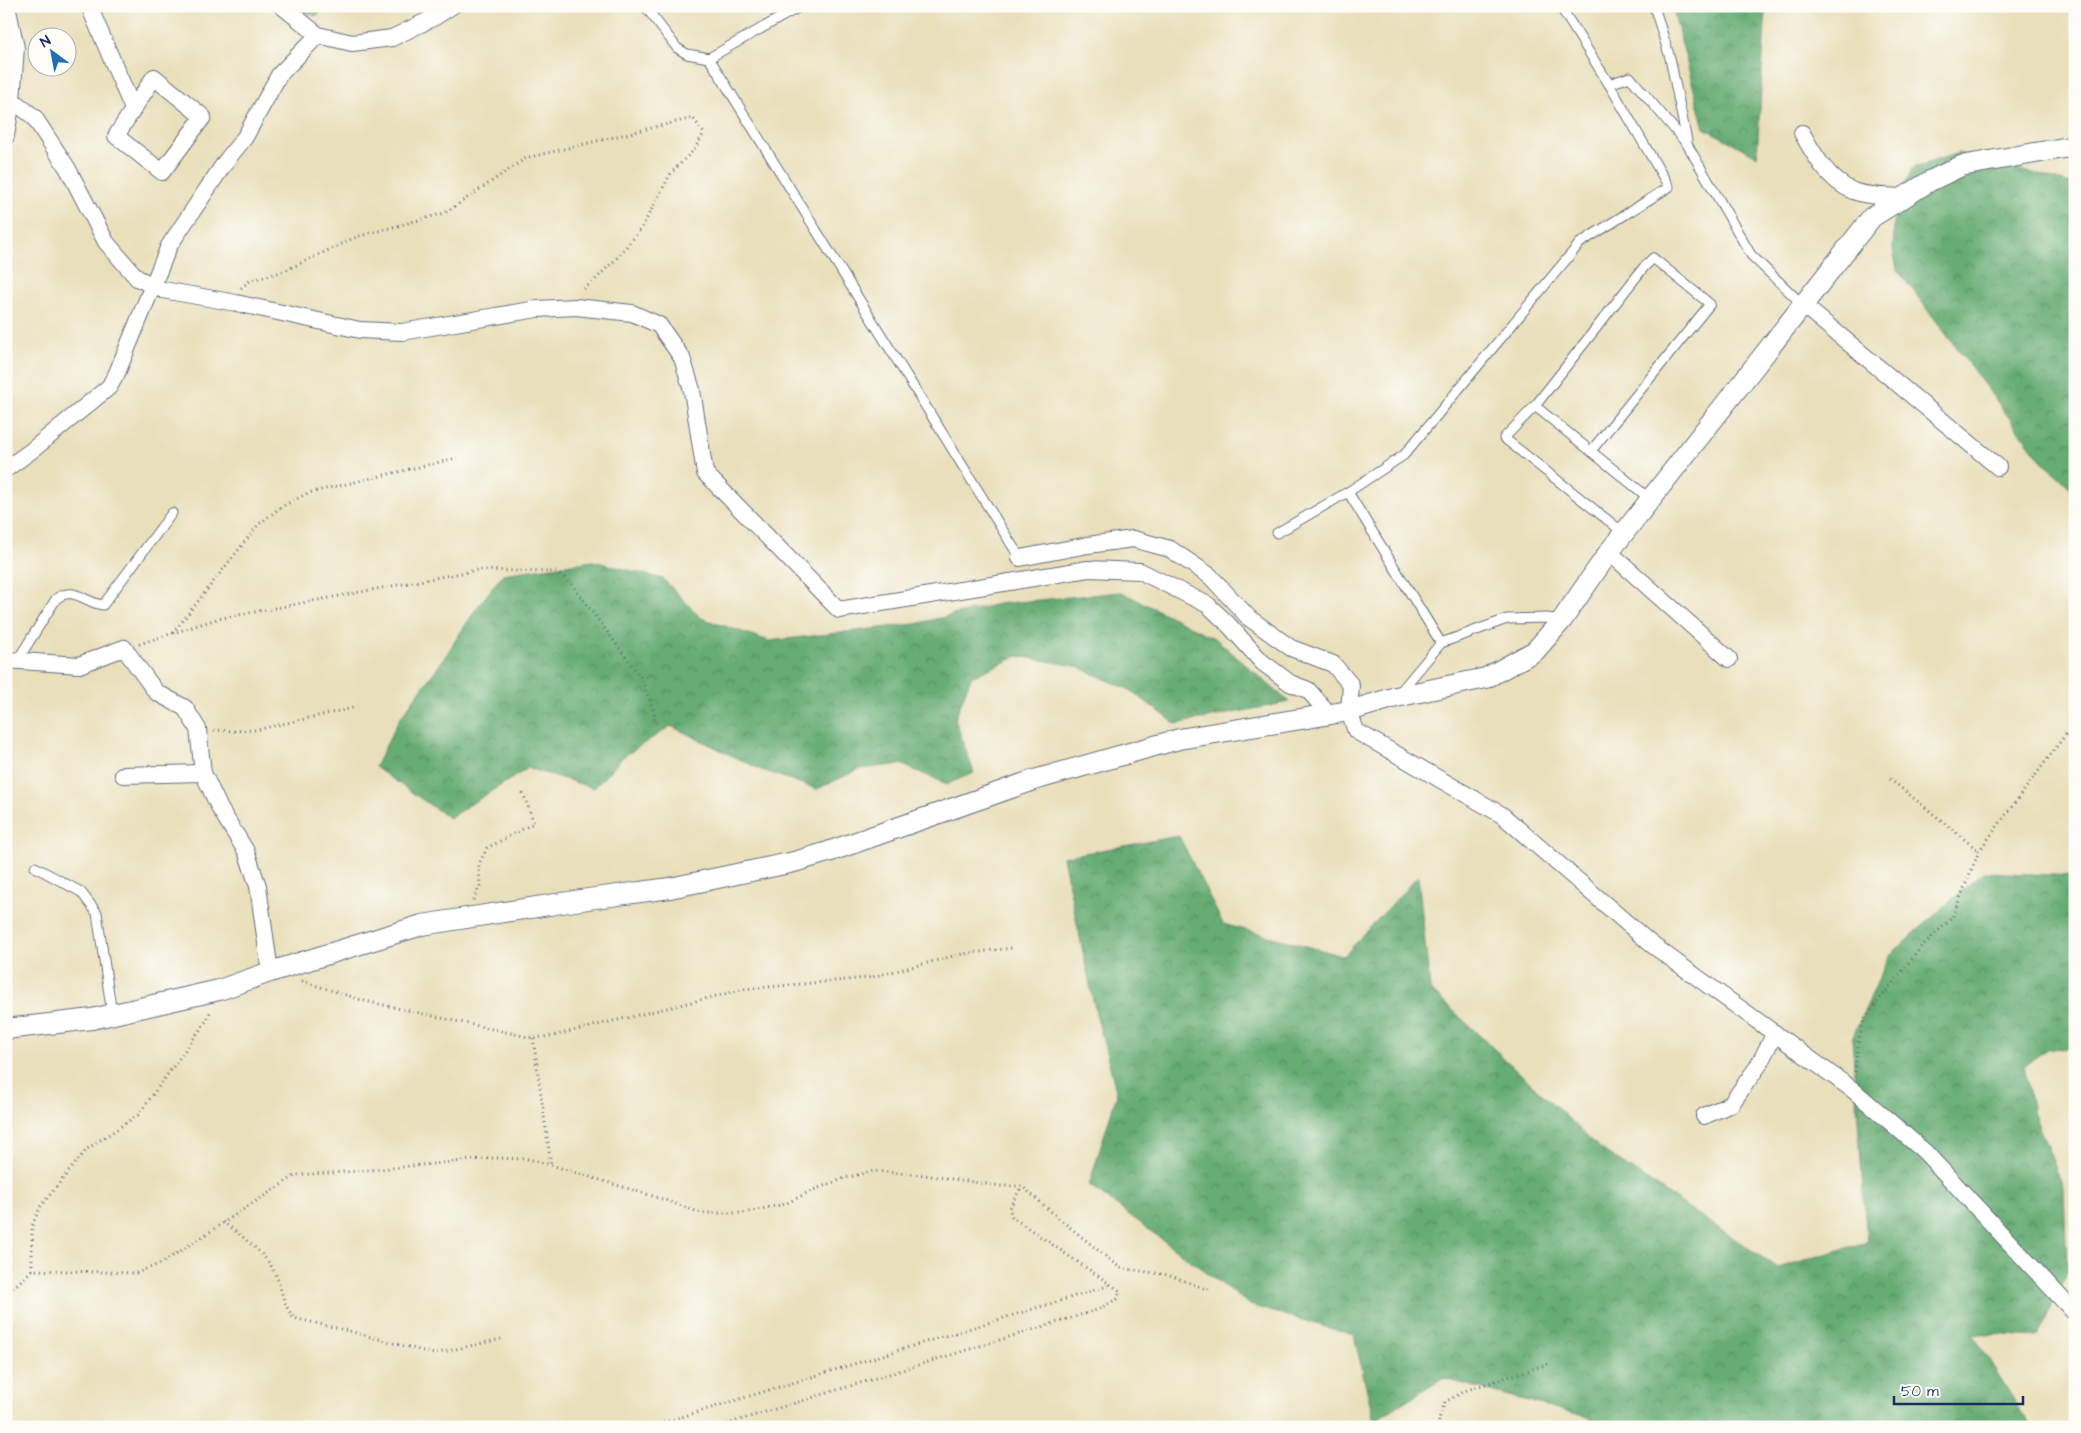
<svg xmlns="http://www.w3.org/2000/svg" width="2081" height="1433" font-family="'Architects Daughter',sans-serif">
  <defs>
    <pattern id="forest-crowns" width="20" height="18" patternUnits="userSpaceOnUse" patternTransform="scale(1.25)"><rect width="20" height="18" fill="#66ac73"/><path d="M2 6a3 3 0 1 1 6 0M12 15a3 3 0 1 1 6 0" fill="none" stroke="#538c62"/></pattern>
  </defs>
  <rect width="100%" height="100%" fill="#fdfcf7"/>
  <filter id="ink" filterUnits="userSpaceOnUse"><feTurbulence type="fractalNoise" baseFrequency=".02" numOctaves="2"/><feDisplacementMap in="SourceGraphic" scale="10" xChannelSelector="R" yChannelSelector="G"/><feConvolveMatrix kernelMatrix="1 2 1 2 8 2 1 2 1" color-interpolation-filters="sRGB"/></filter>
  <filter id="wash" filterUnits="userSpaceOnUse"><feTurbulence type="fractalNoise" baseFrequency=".0096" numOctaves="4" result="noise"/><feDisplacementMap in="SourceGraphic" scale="20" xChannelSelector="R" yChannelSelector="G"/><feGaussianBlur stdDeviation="1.12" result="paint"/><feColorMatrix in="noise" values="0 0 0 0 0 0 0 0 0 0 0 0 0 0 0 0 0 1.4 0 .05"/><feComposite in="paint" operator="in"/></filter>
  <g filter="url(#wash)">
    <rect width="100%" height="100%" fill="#e9dfba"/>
    <g fill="url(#forest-crowns)" stroke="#406e68">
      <polygon points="285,6 327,6 316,16"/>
      <polygon points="1672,6 1766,6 1757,156 1704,128"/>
      <polygon points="1958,153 2075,185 2075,492 2041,460 1897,269 1893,249 1895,203 1913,168"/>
      <polygon points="593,561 663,579 701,618 769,641 915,624 998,604 1121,592 1216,639 1289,702 1176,724 1130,690 1076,666 1018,656 971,677 955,719 974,773 947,784 901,764 860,769 817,789 762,770 671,726 624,756 594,788 528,768 449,818 375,767 399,720 442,661 476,609 503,574"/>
      <polygon points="1179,836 1223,924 1344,956 1418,876 1430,989 1601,1149 1778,1268 1867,1242 1852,1039 1889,956 1983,872 2075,876 2075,1052 2071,1049 2048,1048 2024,1066 2033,1112 2064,1189 2067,1273 2038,1337 1972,1333 2031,1427 1584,1427 1591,1418 1442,1378 1374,1421 1354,1335 1250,1305 1089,1185 1117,1094 1095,1009 1063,857"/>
    </g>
  </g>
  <g filter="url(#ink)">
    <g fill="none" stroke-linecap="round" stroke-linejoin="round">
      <defs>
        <g id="service">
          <polyline points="645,6 677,48 687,54 709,58"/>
          <polyline points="801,6 709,58 1020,558"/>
          <polyline points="1654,6 1670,58 1687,141"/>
          <polyline points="1609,84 1630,77 1687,144 1751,255 1803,305"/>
          <polyline points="1535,406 1644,267 1653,258 1710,304 1591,451"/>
          <polyline points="1348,492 1441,643 1400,692"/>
          <polyline points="1277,533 1348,492 1404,455 1580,243 1669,187 1609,84 1560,6"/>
          <polyline points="1624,533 1504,438 1535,406 1650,499"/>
          <polyline points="1441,643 1507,619 1547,618 1561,620"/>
          <path d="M17,661L56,599C73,585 85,603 103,605L172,513"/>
          <polyline points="35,867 81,892 97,913 112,1014"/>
        </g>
        <g id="minor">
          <polyline points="89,6 133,109"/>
          <polyline points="282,6 318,35 352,43 392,38 435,17 452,6"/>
          <polygon points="154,77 203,117 162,172 116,136"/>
          <polyline points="12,100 34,117 68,169 106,242 137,278 163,290 236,303 360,330 402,332 537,309 576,307 632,313 659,325 682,358 692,390 705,473 839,610 1088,569 1140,571 1208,605 1227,623 1262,662 1290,683 1308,690 1329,714"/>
          <path d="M1802,133C1814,155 1829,181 1853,191C1869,197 1888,196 1904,197"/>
          <polyline points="6,136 12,100 16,48 7,6"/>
          <polyline points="1803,305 1998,467"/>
          <polyline points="6,469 31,451 109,387 117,373 169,246 226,161 245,137 279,75 318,35"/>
          <polyline points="1609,552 1729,659"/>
          <polyline points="1020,558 1088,545 1133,539 1170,549 1210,576 1249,618 1291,648 1333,664 1351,685 1349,711 1356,731 1502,815 1651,944 1853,1090 1925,1152 2075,1313"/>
          <polyline points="6,660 79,665 124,648 156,692 185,708 198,729 203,773 220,809 246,851 258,886 270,972"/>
          <polyline points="123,775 203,773"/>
          <polyline points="1704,1116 1731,1104 1758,1066 1775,1033"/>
        </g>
        <polyline id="tertiary" points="6,1029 92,1019 219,990 270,972 422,925 581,900 670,888 794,862 828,852 1034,780 1179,739 1349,711 1396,697 1486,678 1535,651 1562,620 1609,552 1872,217 1930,181 1961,166 2075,146"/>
      </defs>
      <use href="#service" stroke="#636d7e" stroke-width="11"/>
      <use href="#minor" stroke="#636d7e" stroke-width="18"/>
      <use href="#tertiary" stroke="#636d7e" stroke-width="22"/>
      <g stroke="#636d7e" stroke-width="3" stroke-dasharray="1 4" stroke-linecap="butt">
        <polyline points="241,288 251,280 282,272 356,237 445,213 526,158 693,118 704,133 694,150 671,173 641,229 615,260 594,281 581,291"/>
        <polyline points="173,633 258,525 281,507 308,493 457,458"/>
        <polyline points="139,644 217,619 477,570 556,572 570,582 640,676 654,711 655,724"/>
        <polyline points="214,730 236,731 256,730 353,708"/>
        <polyline points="1890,779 1979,851"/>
        <polyline points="473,900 480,886 479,864 487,848 534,823 523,793"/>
        <polyline points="302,981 365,1001 533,1038 552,1036 745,989 868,978 962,954 1012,948"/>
        <polyline points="533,1038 551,1165"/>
        <polyline points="1855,1072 1858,1044 1864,1019 1921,947 1952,918 1979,851 2075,722"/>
        <path d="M223,1222C239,1234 265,1253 274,1271C282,1287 282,1304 294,1318L349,1331L434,1354L501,1339"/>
        <polyline points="32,1270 32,1226 40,1207 87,1149 138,1115 207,1020 211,1010"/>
        <polyline points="6,1295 32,1270 136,1273 162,1263 296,1175 360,1171 494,1158 528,1159 551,1165 659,1198 701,1213 743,1213 785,1204 813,1190 845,1178 873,1171 924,1175 1001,1186 1022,1186 1056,1216 1120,1268 1169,1275 1211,1291"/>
        <polyline points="649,1427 1111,1285"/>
        <polyline points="717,1427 1097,1310 1117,1299 1120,1291 1012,1217 1009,1208 1022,1186"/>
        <polyline points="1438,1427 1439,1419 1445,1402 1467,1390 1551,1363"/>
      </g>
      <use href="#service" stroke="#fff" stroke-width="9"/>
      <use href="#minor" stroke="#fff" stroke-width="16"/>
      <use href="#tertiary" stroke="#fff" stroke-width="20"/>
    </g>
  </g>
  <rect width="2081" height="1433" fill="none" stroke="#fdfcf7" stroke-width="25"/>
  <g transform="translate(52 52) rotate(328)"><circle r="24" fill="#fdfcf7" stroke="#a3aaba"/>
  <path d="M0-4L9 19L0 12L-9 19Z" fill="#1f6fb2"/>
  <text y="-8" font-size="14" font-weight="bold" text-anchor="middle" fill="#1b2f5e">N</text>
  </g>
  <path d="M1894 1396v8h129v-8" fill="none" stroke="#1b2f5e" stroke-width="2.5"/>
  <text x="1901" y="1396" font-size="15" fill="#1b2f5e" stroke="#fdfcf7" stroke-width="4" paint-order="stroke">50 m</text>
</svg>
